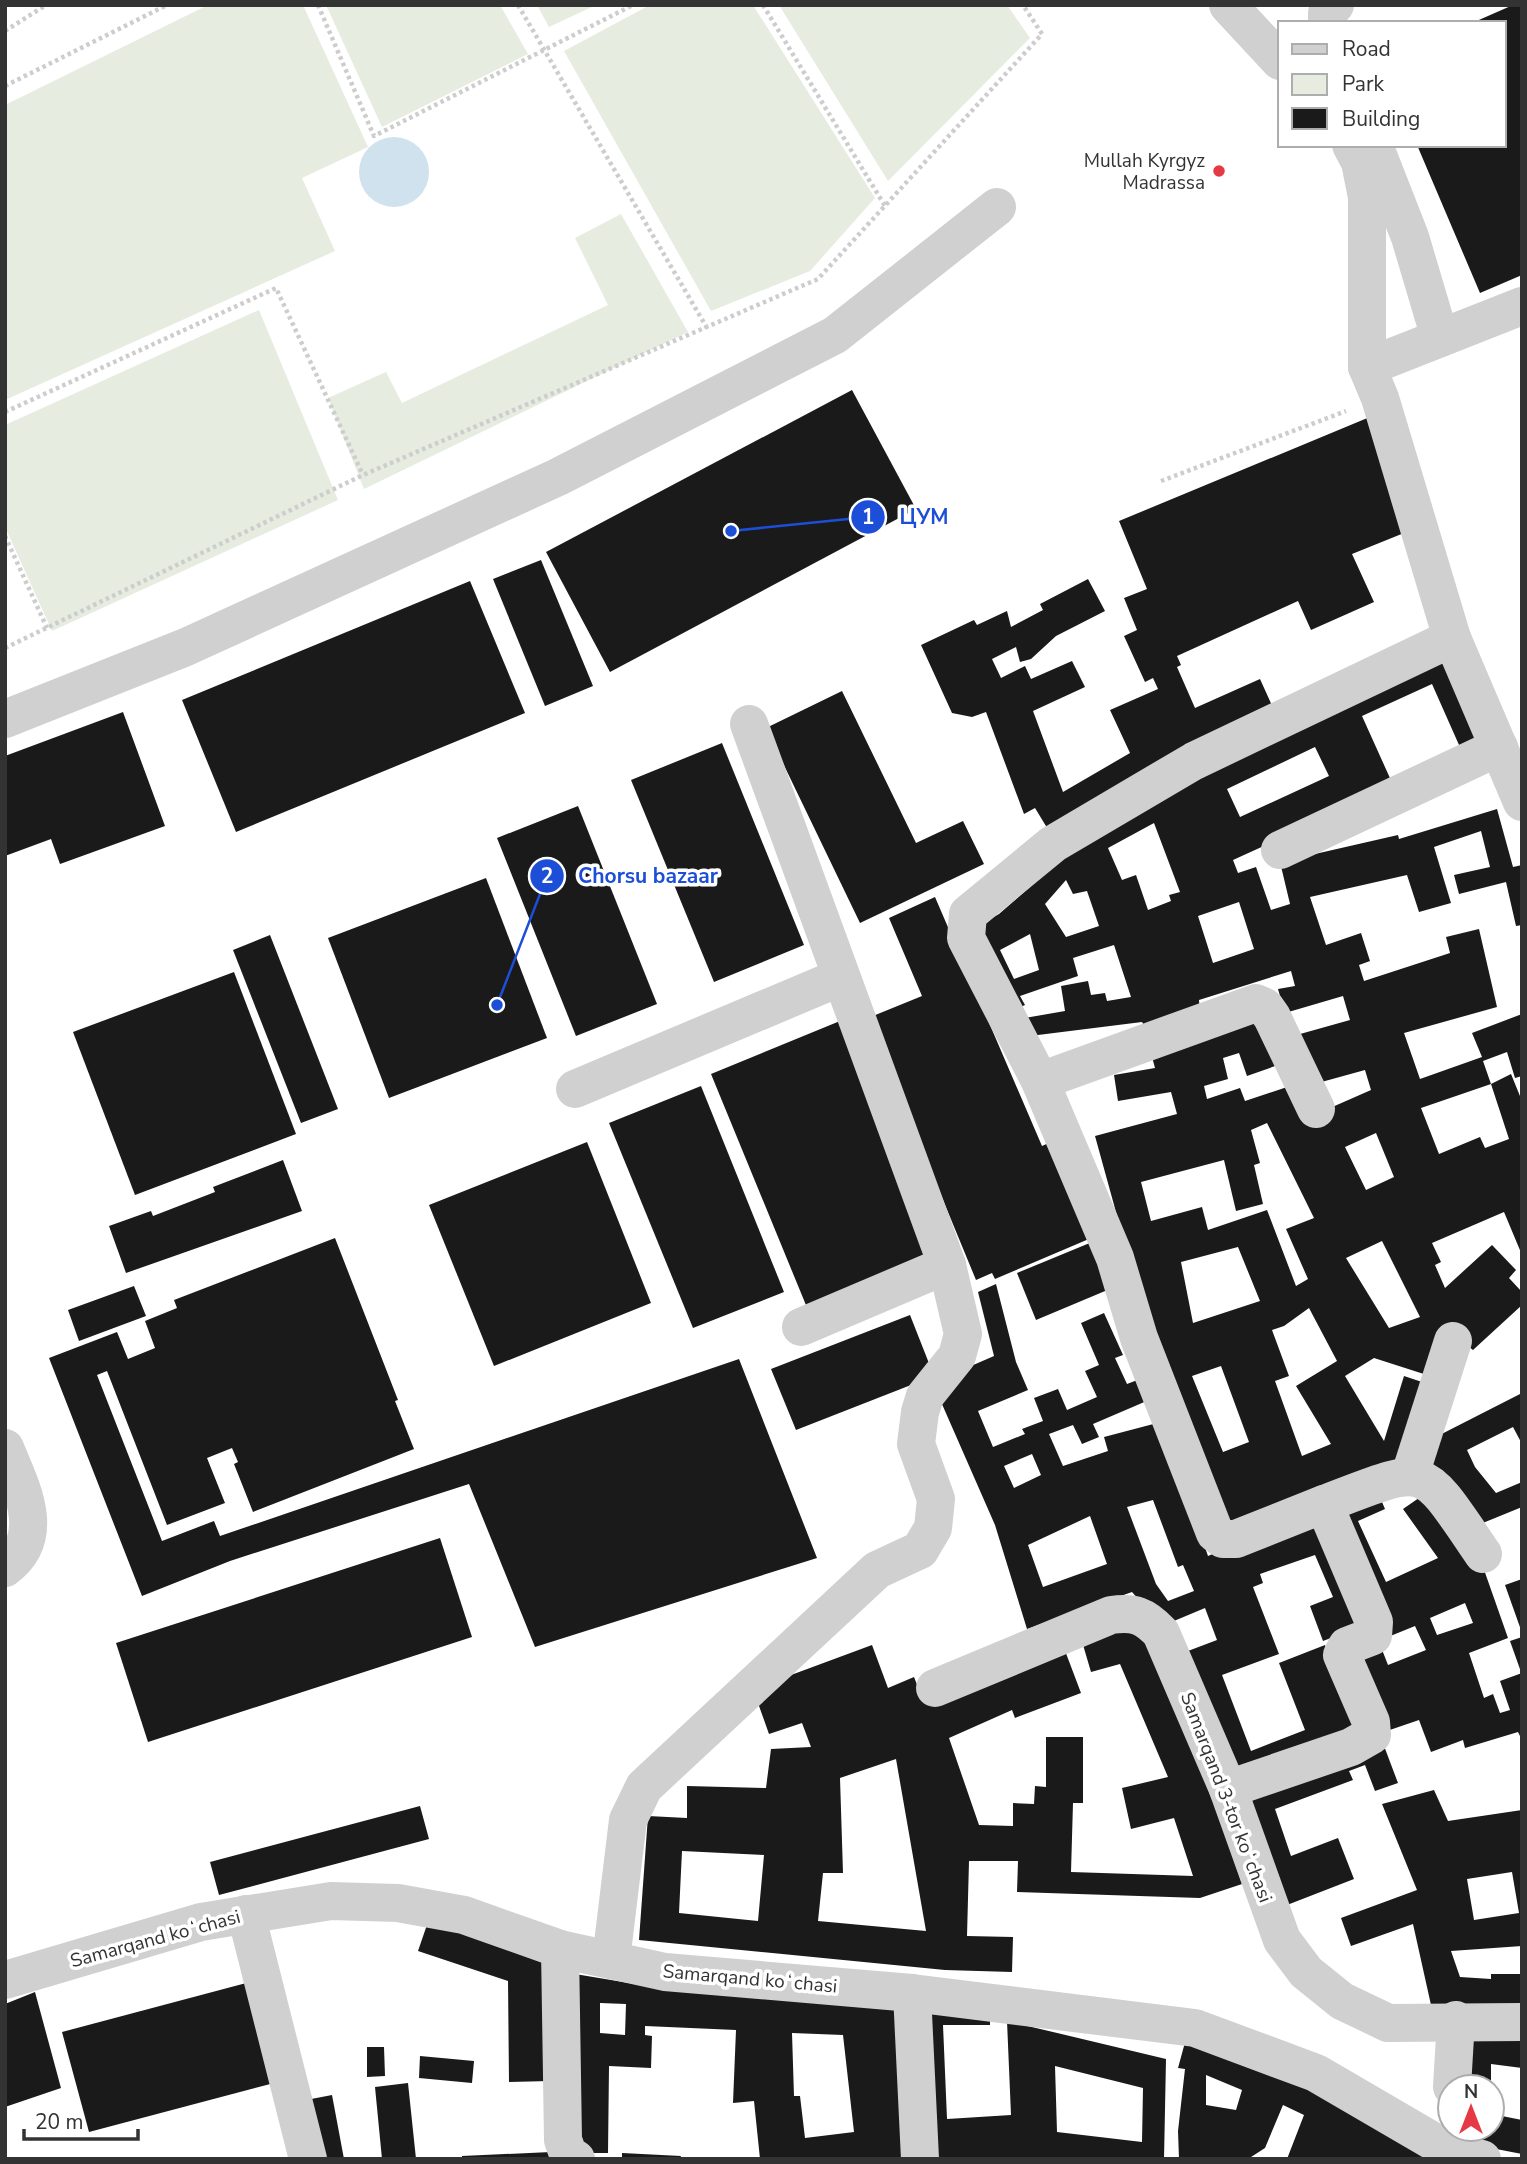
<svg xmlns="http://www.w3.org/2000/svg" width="1527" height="2164" font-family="'Nunito Sans',sans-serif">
  <rect width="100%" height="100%" fill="#fff"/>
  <g fill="#e6ecdf">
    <polygon points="208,5 303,5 368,147 302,178 335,251 5,400 5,105"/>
    <polygon points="326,5 500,5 528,54 382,127"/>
    <polygon points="537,5 596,5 549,27"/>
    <polygon points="650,5 753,5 875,198 810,271 711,311 564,51"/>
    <polygon points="779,5 1007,5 1030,38 888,181"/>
    <polygon points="621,214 688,332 364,489 328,398 386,372 402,403 608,305 575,238"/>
    <polygon points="259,310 338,500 52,631 5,527 5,425"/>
  </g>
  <circle fill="#cfe2ee" cx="394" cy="172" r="35"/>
  <g fill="#1a1a1a" fill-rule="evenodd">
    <polygon points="1513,5 1522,5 1522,275 1480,293 1417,145 1504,145 1504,23 1472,23"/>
    <polygon points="852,390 916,509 610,672 546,552"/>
    <polygon points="1377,414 1404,533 1352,554 1374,602 1311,630 1298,601 1177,656 1181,665 1177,667 1195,708 1260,679 1275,712 1049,831 1035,808 1024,814 986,712 972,717 952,713 921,645 974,620 977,625 1007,611 1011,627 1043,610 1040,604 1088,579 1105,611 1056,636 1031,659 1020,662 1016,647 992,659 1001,678 1025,666 1031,679 1072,661 1085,687 1033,711 1063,792 1130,753 1110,710 1158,689 1153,678 1145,682 1124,636 1137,630 1124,598 1147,589 1119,521"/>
    <polygon points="541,560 593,686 545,706 493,579"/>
    <polygon points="470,581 525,713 236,832 182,700"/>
    <path d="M1445,652L1486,744L1463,754L1432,684L1362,716L1394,787L1233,860L1238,873L1256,867L1271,910L1290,904L1280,862L1398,835L1399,839L1497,809L1513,867L1522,865V925L1516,926L1506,882L1459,894L1454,875L1490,867L1481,831L1434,847L1451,903L1419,912L1407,875L1310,897L1326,945L1361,933L1370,961L1359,965L1364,981L1450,953L1446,937L1479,929L1497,1007L1404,1033L1420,1079L1482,1057L1472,1033L1522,1014V1076L1515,1078L1507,1052L1483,1061L1491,1084L1421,1108L1439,1154L1480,1137L1485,1148L1509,1139L1491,1084L1511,1074L1522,1101V1255L1504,1212L1432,1243L1441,1262L1435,1265L1445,1288L1492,1245L1516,1270L1509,1278L1522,1292V1305L1473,1350L1450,1332L1430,1376L1374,1358L1345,1376L1384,1441L1404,1376L1434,1386L1408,1461L1239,1525L1215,1520L1127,1252L1095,1136L1177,1114L1171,1092L1118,1101L1114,1075L1155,1068L1148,1042L1259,1009L1278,1065L1247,1076L1239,1053L1223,1058L1228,1079L1204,1086L1207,1099L1240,1088L1245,1101L1293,1085L1305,1119L1371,1090L1365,1070L1307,1086L1293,1036L1350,1020L1343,996L1285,1013L1278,989L1295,986L1291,971L1199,1000L1200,1015L1145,1027L1142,1022L1022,1037L1019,1019L1065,1011L1061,986L1088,981L1091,995L1105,993L1107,1001L1131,997L1114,945L1073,958L1078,976L1020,996L1025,1005L1007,1013L970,930L999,914L1030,887L1074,840ZM1315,747L1329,776L1240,817L1227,789ZM1154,823L1180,892L1169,895L1171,901L1148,910L1136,875L1122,880L1108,848ZM1066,880L1073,894L1087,891L1099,926L1066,937L1045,904ZM1239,902L1254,949L1213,963L1198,916ZM1030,934L1039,970L1014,979L1000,950ZM1267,1123L1314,1218L1286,1229L1308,1279L1296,1286L1267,1210L1208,1230L1202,1207L1151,1221L1141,1182L1224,1160L1236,1211L1263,1204L1254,1165L1260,1163L1251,1130ZM1376,1133L1394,1177L1366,1190L1345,1147ZM1382,1241L1420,1317L1389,1328L1346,1258ZM1238,1247L1260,1301L1193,1323L1181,1262ZM1309,1308L1337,1361L1296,1386L1331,1444L1302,1456L1275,1381L1289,1376L1272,1330L1284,1326ZM1221,1366L1249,1442L1223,1452L1192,1376Z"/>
    <polygon points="842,691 916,843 963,821 984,864 860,923 766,728"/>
    <polygon points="123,712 165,826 60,864 51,839 5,856 5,756"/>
    <polygon points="722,743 804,945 714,982 631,780"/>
    <polygon points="578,806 657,1004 576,1036 497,838"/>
    <polygon points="486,878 547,1038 389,1098 328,938"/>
    <polygon points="935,897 1042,1146 1062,1137 1103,1233 995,1279 992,1273 976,1280 868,1018 922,996 889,918"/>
    <polygon points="270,935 338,1109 301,1123 233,950"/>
    <polygon points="234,972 296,1134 135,1195 73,1032"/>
    <polygon points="840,1021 938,1257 808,1310 711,1074"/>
    <polygon points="701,1086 784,1292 693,1328 609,1123"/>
    <polygon points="587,1142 651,1303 494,1366 429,1205"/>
    <polygon points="283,1160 302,1211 126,1273 109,1226 151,1211 153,1216 215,1192 213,1187"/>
    <polygon points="335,1238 398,1400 395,1401 414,1449 253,1512 234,1464 238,1462 232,1448 207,1458 225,1503 167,1525 107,1371 97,1375 162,1541 214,1521 220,1536 739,1359 817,1558 535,1647 469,1484 230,1561 142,1596 49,1358 117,1332 128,1359 155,1348 145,1321 177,1308 174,1300"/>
    <polygon points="1097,1240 1117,1286 1036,1320 1017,1273"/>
    <path d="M996,1284L1016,1362L1028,1390L978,1411L993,1447L1025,1434L1022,1429L1043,1421L1034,1398L1058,1389L1067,1410L1097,1397L1085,1371L1099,1365L1081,1323L1104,1313L1123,1355L1115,1358L1127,1384L1140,1379L1149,1400L1093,1424L1099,1437L1082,1444L1073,1425L1049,1434L1063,1466L1108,1451L1104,1437L1161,1422L1208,1556L1245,1540L1320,1519L1365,1625L1323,1641L1310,1606L1333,1597L1315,1555L1260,1574L1263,1583L1253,1587L1279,1654L1222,1675L1251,1751L1305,1730L1279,1663L1325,1645L1358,1730L1228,1779L1180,1654L1217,1640L1205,1608L1162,1626L1132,1592L1027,1629L995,1525L938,1395L941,1379L994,1356L978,1292ZM1032,1454L1041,1475L1014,1488L1004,1466ZM1153,1500L1178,1567L1183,1565L1194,1591L1168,1601L1156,1584L1127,1507ZM1090,1516L1107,1564L1043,1587L1028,1545Z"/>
    <polygon points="134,1286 146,1316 79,1341 68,1310"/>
    <polygon points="910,1315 934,1376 796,1430 771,1369"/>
    <polygon points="1522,1393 1522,1444 1513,1427 1467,1450 1475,1467 1496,1493 1522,1482 1522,1507 1473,1527 1442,1484 1422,1444"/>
    <path d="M1376,1488L1385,1509L1358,1521L1386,1582L1438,1558L1403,1509L1429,1491L1482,1564L1508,1638L1469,1653L1484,1698L1493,1694L1500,1713L1510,1710L1500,1681L1522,1673V1740L1518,1732L1465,1748L1463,1740L1431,1752L1419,1720L1378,1734L1348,1654L1379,1642L1388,1665L1426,1650L1415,1626L1383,1639L1328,1510ZM1465,1603L1473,1623L1437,1635L1430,1618Z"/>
    <polygon points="440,1538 472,1637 148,1742 116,1643"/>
    <polygon points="1522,1579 1522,1630 1521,1630 1505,1585"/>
    <path d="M1140,1623L1210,1789L1242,1884L1200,1898L1017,1892L1018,1861H969L967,1936L1013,1937L1012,1972L945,1970L639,1940L648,1816L687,1818V1786L766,1788L771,1749L811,1747L802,1723L769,1734L753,1689L872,1645L888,1688L914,1677L924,1702L1064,1648L1081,1693L1015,1718L1012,1710L949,1738L979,1825L1013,1826V1803L1034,1804L1035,1786L1046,1787V1737H1083V1803H1073L1071,1872L1193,1876L1174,1818L1131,1829L1122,1788L1168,1777L1120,1664L1091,1672L1081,1638ZM896,1759L926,1931L818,1921L823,1873H843L840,1778ZM682,1851L764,1855L758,1921L679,1913Z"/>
    <polygon points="1522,1637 1522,1672 1521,1672 1510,1641"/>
    <polygon points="1381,1738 1398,1783 1375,1791 1365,1765 1349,1771 1353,1780 1275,1809 1291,1856 1338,1838 1354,1879 1287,1905 1246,1788"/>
    <path d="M1434,1790L1448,1821L1522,1810V1946L1451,1951L1460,1977L1491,1979V1974H1522V2007L1431,2005L1413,1924L1351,1946L1341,1918L1417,1890L1382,1804ZM1512,1872L1519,1913L1474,1920L1467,1879Z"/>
    <polygon points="420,1806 429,1839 219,1895 210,1862"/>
    <polygon points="430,1916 548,1956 550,2081 509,2082 508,1981 418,1951"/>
    <path d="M575,1974L647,1986L894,2001L905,2159H760L754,2101L733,2103L736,2030L645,2026V2035L652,2036L651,2068L609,2066L608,2153H571ZM600,2003L626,2004L625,2035L600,2033ZM792,2033L843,2035L854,2132L805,2138L800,2096H794Z"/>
    <polygon points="250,1982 278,2082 89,2132 62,2032"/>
    <polygon points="35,1992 61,2088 5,2107 5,2004"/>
    <path d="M917,2005L990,2016V2025H943L947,2119L1011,2115L1007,2021L1166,2059L1164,2159H925ZM1055,2066L1143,2088L1142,2142L1057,2132Z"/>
    <polygon points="1464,2030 1522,2031 1522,2068 1491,2064 1491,2087 1462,2087"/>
    <path d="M1187,2035L1269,2065L1429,2159H1287L1304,2115L1283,2105L1265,2148L1248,2159H1179L1178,2131L1185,2069L1178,2068ZM1206,2075L1242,2090L1236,2110L1206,2105Z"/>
    <polygon points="367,2047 384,2047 385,2076 367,2077"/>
    <polygon points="420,2056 474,2061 472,2083 419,2078"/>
    <polygon points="408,2083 416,2159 382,2159 375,2087"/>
    <polygon points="332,2095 344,2159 317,2159 306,2100"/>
    <polygon points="1492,2114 1522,2120 1522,2154 1460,2142 1460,2129 1492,2129"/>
    <polygon points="551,2152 551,2159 462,2159 462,2156"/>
    <polygon points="622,2153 681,2156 680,2159 622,2159"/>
  </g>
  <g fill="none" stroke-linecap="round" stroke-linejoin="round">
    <g stroke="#cdcdcd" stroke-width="4.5" stroke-dasharray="3.5 3.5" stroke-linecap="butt">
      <polyline points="318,5 374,136 633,5"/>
      <polyline points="518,5 707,328"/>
      <polyline points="763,5 885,206"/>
      <polyline points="5,31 46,5"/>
      <polyline points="5,86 167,5"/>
      <polyline points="5,412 276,288 363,475"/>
      <polyline points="1161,481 1346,411"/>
      <polyline points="5,536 47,628"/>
      <polyline points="5,648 363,475 818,279 1042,34 1023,5"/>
    </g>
    <g stroke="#d0d0d0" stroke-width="38">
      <polyline points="1228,5 1280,61"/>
      <polyline points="1327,23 1327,13 1335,5"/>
      <polyline points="1351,145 1360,162 1367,197 1367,367 1380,398 1452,638 1522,802"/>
      <polyline points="1374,145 1410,237 1440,338"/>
      <polyline points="1367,367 1522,306"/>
      <polyline points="5,719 186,647 558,477 835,335 997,207"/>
      <polyline points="1280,850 1499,747"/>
      <polyline points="1040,1081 1256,1003 1265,1007 1272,1017 1316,1109"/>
      <polyline points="575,1089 841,977"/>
      <polyline points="801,1327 947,1265"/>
      <path d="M5,1448C21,1487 48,1536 5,1568"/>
      <polyline points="1410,1475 1453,1341"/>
      <path d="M1324,1504C1429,1464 1419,1460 1483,1554"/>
      <path d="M935,1688L1111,1615C1134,1612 1144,1615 1161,1633L1228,1789L1282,1940L1306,1972L1342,2001L1388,2023L1522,2022"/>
      <polyline points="1228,1789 1351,1747 1372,1735 1371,1722 1342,1655 1347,1646 1373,1636 1374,1622 1324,1504 1236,1539 1223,1539 1215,1533 1139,1338 1115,1258 1040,1081 966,938 968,914 1053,844 1194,761 1452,638"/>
      <polyline points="246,1914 308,2159"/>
      <polyline points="560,1949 563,2140 568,2154 576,2159"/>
      <polyline points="611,1960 628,1820 644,1787 877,1570 920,1550 933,1528 936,1499 916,1444 920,1412 925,1396 957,1356 963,1334 947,1265 749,724"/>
      <polyline points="5,1980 201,1922 331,1901 398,1903 464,1915 560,1949 665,1972 912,1993 1195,2028 1316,2073 1448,2150 1482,2159"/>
      <polyline points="912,1993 920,2159"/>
      <polyline points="1452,2087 1456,2020"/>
    </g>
  </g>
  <circle fill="#e63946" stroke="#fff" stroke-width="2.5" cx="1219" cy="171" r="7"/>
  <g text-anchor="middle" stroke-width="7" stroke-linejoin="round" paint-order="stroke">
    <g font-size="19" fill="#333" stroke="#fff" text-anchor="end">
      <text x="1205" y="167">Mullah Kyrgyz<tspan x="1205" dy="22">Madrassa</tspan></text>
    </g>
    <g font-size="19" fill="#333" stroke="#fff">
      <text transform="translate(1227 1797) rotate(69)" y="7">Samarqand 3-tor koʻchasi</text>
      <text transform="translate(155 1938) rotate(-15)" y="7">Samarqand koʻchasi</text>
      <text transform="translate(750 1978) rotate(5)" y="7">Samarqand koʻchasi</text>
    </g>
  </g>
  <path fill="none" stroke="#1d4ed8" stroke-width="2.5" d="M731 531L868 517M497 1005L547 876"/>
  <g fill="#1d4ed8" stroke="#fff" stroke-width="2.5">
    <circle cx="731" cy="531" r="7"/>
    <circle cx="497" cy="1005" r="7"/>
    <circle cx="868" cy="517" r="18"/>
    <circle cx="547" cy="876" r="18"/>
  </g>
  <g font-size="21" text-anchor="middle" font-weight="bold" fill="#fff">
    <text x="868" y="524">1</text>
    <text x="547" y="883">2</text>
  </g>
  <g font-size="21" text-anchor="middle" font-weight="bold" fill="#1d4ed8" stroke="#fff" stroke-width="7" stroke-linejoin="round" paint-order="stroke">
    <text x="924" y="524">ЦУМ</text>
    <text x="648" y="883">Chorsu bazaar</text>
  </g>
  <rect width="1527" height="2164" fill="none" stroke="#333333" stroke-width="14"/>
  <rect x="1278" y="21" width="228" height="126" fill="#ffffff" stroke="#adadad" stroke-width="2"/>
  <rect x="1292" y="44" width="35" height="10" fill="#d0d0d0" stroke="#adadad" stroke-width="2"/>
  <text x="1342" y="56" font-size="21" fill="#333333">Road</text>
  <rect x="1292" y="74" width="35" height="21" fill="#e6ecdf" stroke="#adadad" stroke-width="2"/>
  <text x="1342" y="91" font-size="21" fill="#333333">Park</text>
  <rect x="1292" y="108" width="35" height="21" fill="#1a1a1a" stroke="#adadad" stroke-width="2"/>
  <text x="1342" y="126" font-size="21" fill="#333333">Building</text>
  <g transform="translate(1471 2108)"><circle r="33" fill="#ffffff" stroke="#adadad" stroke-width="2"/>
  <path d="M0-5L12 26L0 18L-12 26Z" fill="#e63946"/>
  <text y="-10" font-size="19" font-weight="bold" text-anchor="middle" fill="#333333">N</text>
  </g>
  <path d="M24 2129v10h114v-10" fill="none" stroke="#333333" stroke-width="3.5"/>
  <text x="35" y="2129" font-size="21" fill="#333333" stroke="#ffffff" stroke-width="5" paint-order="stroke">20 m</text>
</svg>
